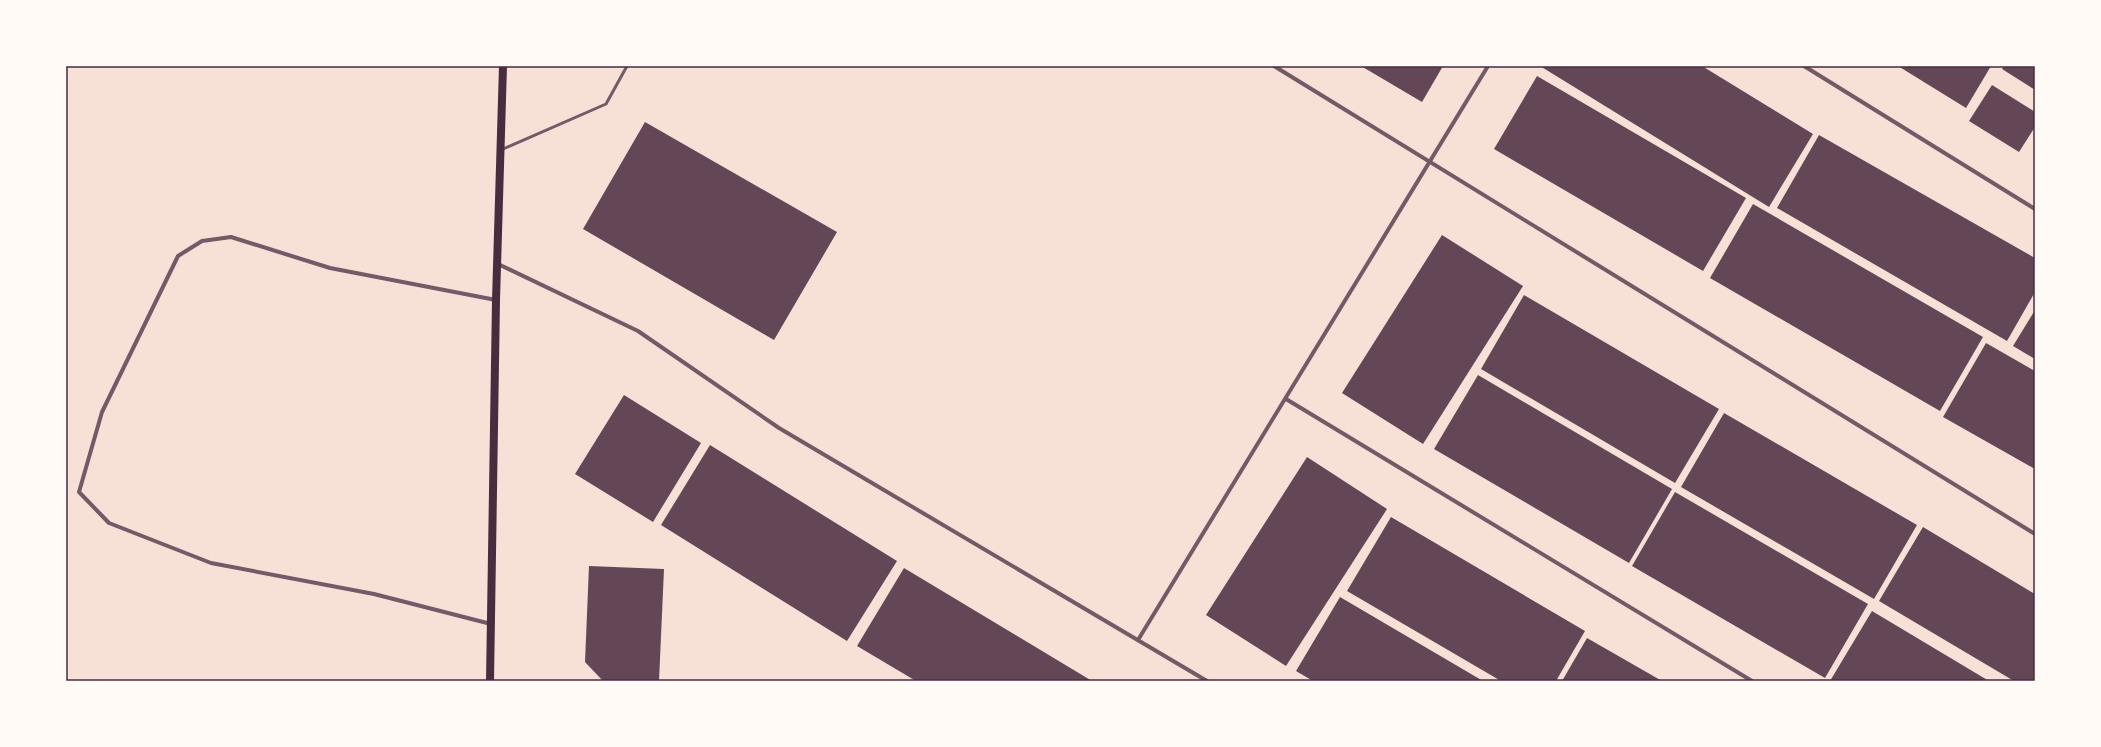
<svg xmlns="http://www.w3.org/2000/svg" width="2101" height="747" font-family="'DM Sans',sans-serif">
  <rect width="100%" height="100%" fill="#f7e1d7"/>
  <g fill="#644757">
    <polygon points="1361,66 1443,66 1422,102"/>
    <polygon points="1540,66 1702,66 1813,134 1769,207"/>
    <polygon points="1898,66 1991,66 1966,108"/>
    <polygon points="2004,66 2035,66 2035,90 2002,69"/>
    <polygon points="1537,76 1746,198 1703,271 1494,149"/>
    <polygon points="1992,85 2035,112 2035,127 2019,152 1969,121"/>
    <polygon points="645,122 837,232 774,340 583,229"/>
    <polygon points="1819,135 2035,258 2035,292 2007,341 1777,208"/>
    <polygon points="1753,204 1983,337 1940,411 1710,278"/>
    <polygon points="1442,235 1523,286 1423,444 1342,393"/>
    <polygon points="1524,295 1719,409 1675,483 1481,369"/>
    <polygon points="2035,310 2035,359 2013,346"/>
    <polygon points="1986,343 2035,371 2035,469 1943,417"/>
    <polygon points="1478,375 1672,489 1629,563 1434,449"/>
    <polygon points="624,395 701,443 653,522 575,474"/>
    <polygon points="1724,413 1917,525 1874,599 1681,487"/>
    <polygon points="710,445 897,561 847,641 661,525"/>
    <polygon points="1307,457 1387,509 1286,666 1206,615"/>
    <polygon points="1675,492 1868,604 1825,678 1632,566"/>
    <polygon points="1391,517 1585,631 1556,681 1501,681 1347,591"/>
    <polygon points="1923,527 2035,594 2035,681 2014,681 1879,601"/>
    <polygon points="589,566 664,569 659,681 603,681 585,662"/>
    <polygon points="904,568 1092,681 916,681 857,646"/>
    <polygon points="1340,597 1483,681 1313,681 1296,671"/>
    <polygon points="1872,611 1989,681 1830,681"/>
    <polygon points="1587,638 1662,681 1562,681"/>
  </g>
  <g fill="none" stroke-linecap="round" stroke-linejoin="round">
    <polyline stroke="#755966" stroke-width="3" points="503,149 606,104 627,66"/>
    <g stroke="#755966" stroke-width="4">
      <polyline points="1274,66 2035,534"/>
      <polyline points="1804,66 2035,209"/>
      <polyline points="498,264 638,331 779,428 1207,681"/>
      <polyline points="1286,399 1752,681"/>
      <polyline points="491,624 374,594 211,563 109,523 79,492 102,412 178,256 202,241 231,237 330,268 496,300"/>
      <polyline points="1138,640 1488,66"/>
    </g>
    <polyline stroke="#4a2c40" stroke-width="8" points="490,681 496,300 503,66"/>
  </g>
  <rect width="2101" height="747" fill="none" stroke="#fffaf5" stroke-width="134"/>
  <rect x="67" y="67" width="1967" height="613" fill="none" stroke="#4a2c40" stroke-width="1.5"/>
</svg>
